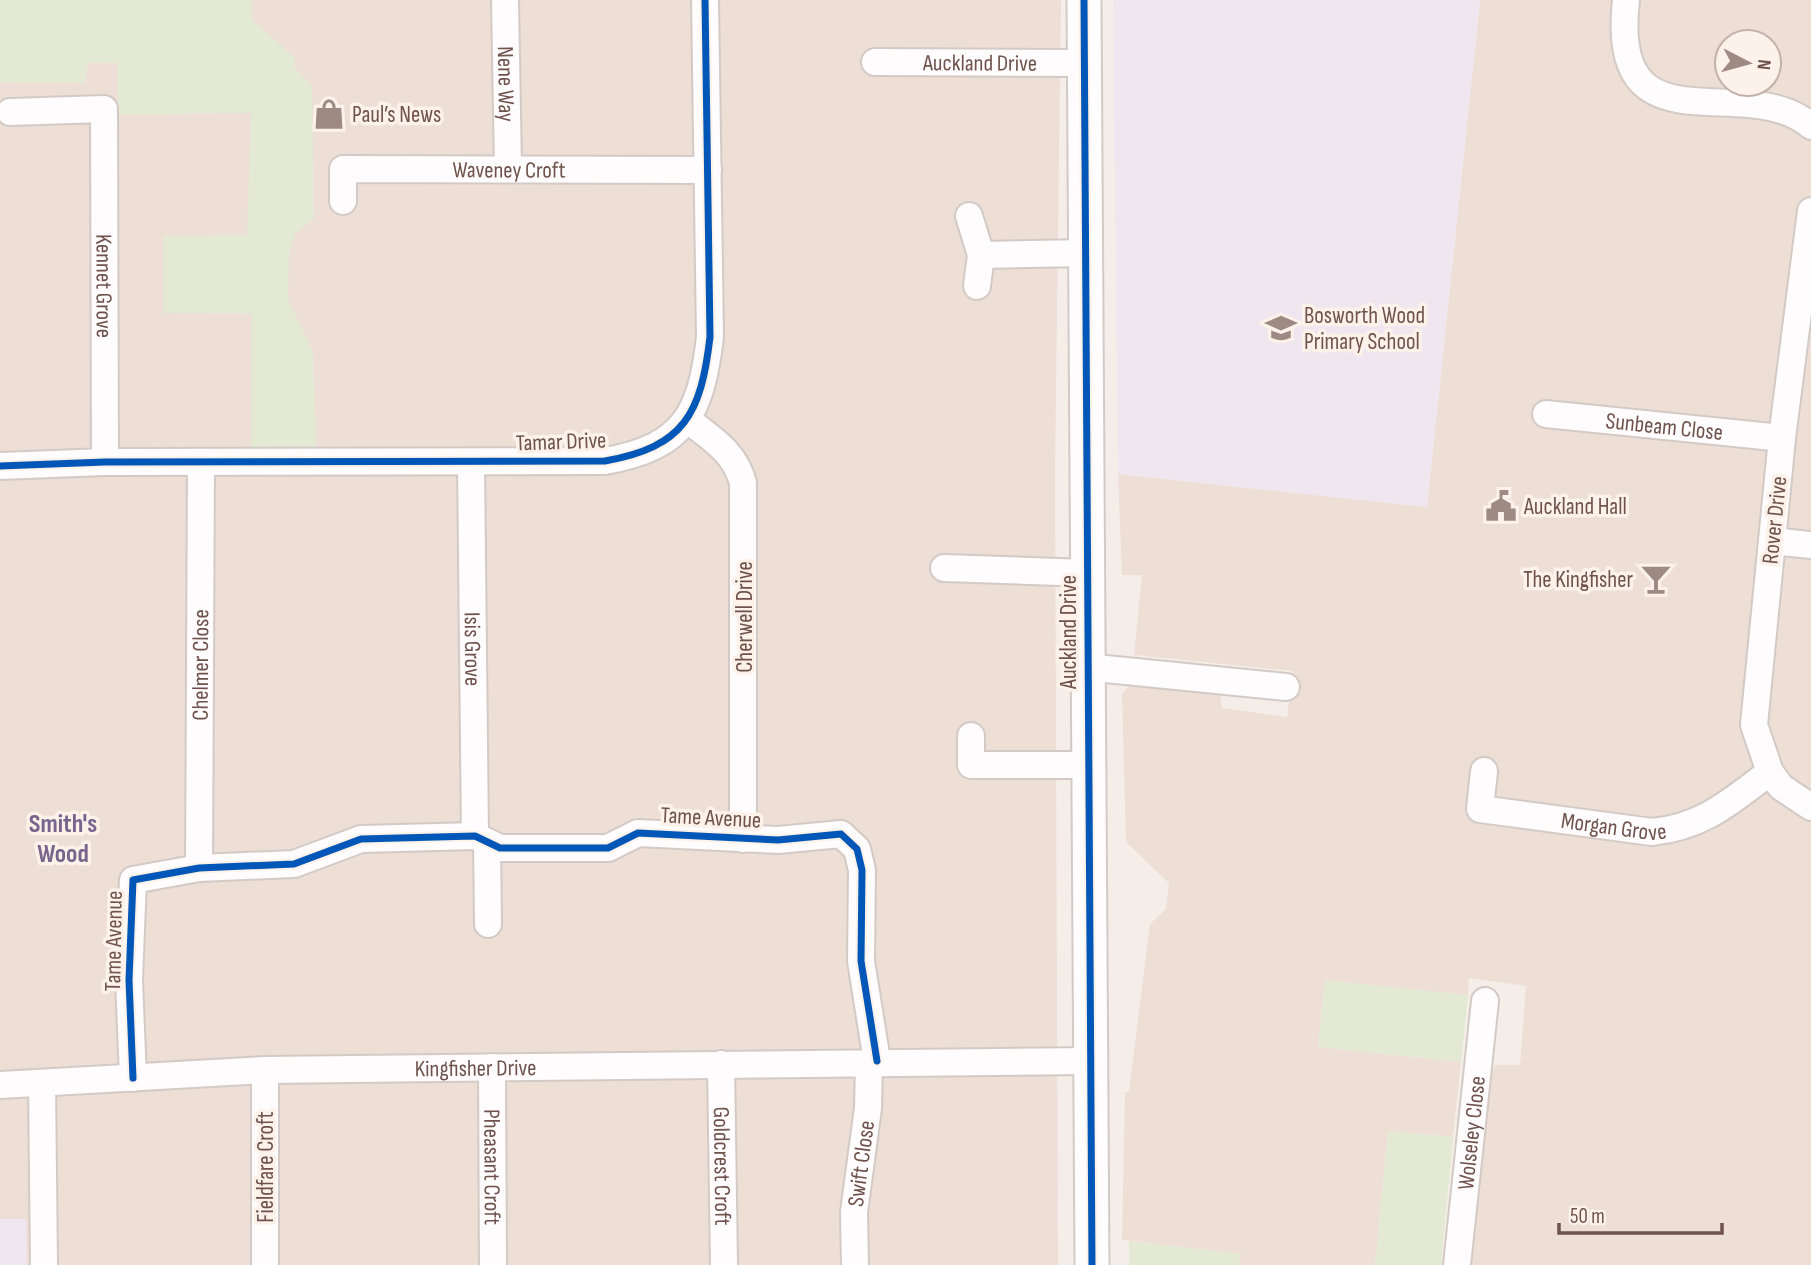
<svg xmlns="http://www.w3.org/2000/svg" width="1811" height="1265" font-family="'Sofia Sans Condensed',sans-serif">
  <rect width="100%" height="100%" fill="#f5eee8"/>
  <g fill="#eddfd6" fill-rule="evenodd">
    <polygon points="0,0 1061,0 1055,473 1058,1265 0,1265"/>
    <path d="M1480,0H1811V1265H1470L1489,1079L1495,1065H1520L1526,986L1469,978L1468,995L1325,981L1318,1047L1461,1062L1453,1137L1388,1131L1375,1265H1239L1240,1254L1122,1240L1125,1092H1129L1150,924L1166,909L1169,883L1126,842L1122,694L1130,685L1220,695L1222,708L1287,717L1293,671L1134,655L1142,575H1122L1118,474L1427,507ZM1727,42H1769V84H1727Z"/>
  </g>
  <g fill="#efe6f0">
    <polygon points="1113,0 1480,0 1427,507 1118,474"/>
    <polygon points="0,1219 26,1219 27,1265 0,1265"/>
  </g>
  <g fill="#e4e9d4">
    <polygon points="0,0 252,0 253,21 295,58 294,67 312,86 314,218 295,234 289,255 288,299 313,352 316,448 251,452 251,314 163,313 163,236 247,235 251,113 118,115 118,63 88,63 85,83 0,82"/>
    <polygon points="1325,980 1468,995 1461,1062 1318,1047"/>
    <polygon points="1388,1131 1453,1137 1441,1265 1375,1265"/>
    <polygon points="1129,1241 1241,1254 1239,1265 1129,1265"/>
  </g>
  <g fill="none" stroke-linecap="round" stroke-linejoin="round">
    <defs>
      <g id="minor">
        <path id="s1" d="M505,0L508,168"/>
        <path d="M1626,0C1608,157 1745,69 1811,126"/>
        <path id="s2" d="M875,62L1085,63"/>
        <path id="s3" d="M10,112L104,109L105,462"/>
        <path id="s4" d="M343,201V169L708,170"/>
        <polyline points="1811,211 1782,438 1754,725 1770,772 1781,787 1811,807"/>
        <polyline points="969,216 981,255 977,286"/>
        <polyline points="981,255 1088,253"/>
        <path id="s5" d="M1546,414L1782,438"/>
        <path d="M688,420C712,439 735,452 743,483V839"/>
        <path id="s6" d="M471,462L475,836"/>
        <path d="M0,466L105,462L605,461C685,447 701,413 710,337L705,0"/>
        <polyline points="1772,541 1811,545"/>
        <polyline points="944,568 1088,573"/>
        <polyline points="1086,667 1286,687"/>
        <polyline points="971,736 971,765 1090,765"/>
        <path id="s7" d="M1484,771L1480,809L1652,832C1703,827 1730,802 1770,772"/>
        <polyline points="487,842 488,924"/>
        <path id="s8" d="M199,868L201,463"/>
        <path id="s9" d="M721,1064L724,1265"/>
        <path id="s10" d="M492,1067L493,1265"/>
        <polyline points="133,1078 129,980 133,880 199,868 294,864 361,839 475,836 500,848 608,848 638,833 778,840 841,834 857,849 862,870 861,961 877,1061"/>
        <polyline points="42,1084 44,1265"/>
        <path id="s11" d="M0,1085L265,1070L1091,1061"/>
        <polyline points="265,1265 265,1070"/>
        <path id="s12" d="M855,1265L854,1212L868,1108L869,1063"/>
        <path id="s13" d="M1457,1265L1485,1001"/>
      </g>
      <polyline id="tertiary" points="1084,0 1092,1265"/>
    </defs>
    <use href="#minor" stroke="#d3cac6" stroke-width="30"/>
    <use href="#tertiary" stroke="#d3cac6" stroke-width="37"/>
    <use href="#minor" stroke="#fefcfc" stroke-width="26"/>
    <use href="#tertiary" stroke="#fefcfc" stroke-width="33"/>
    <defs>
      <g id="cycleway">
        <polyline points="1084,0 1092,1265"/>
        <path d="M0,466L105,462L605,461C685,447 701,413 710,337L705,0"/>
        <polyline points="133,1078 129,980 133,880 199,868 294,864 361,839 475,836 500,848 608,848 638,833 778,840 841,834 857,849 862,870 861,961 877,1061"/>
      </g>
    </defs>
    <use href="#cycleway" stroke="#fdf2e9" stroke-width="11"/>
    <use href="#cycleway" stroke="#0057b8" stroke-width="7"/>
  </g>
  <defs>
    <symbol id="shop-bare" viewBox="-9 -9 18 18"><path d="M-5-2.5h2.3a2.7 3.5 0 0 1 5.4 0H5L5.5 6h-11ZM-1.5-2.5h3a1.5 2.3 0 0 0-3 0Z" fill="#9e8983" stroke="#fdf2e9" stroke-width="2.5" paint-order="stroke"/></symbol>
    <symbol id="school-bare" viewBox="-9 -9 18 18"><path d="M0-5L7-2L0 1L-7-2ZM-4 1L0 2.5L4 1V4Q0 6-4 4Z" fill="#9e8983" stroke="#fdf2e9" stroke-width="2.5" paint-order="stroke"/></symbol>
    <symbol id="civic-bare" viewBox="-9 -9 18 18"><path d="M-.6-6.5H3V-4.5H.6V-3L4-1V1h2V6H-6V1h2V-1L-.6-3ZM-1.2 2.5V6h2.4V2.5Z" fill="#9e8983" stroke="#fdf2e9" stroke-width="2.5" paint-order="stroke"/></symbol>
    <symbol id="bar-bare" viewBox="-9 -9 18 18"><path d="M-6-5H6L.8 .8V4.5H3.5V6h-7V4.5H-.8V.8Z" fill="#9e8983" stroke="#fdf2e9" stroke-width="2.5" paint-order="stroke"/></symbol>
  </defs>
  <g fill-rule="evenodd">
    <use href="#shop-bare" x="307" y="92" width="44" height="44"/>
    <use href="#school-bare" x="1259" y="306" width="44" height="44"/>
    <use href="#civic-bare" x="1479" y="484" width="44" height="44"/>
    <use href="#bar-bare" x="1634" y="557" width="44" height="44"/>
  </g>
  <g text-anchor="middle" stroke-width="7" stroke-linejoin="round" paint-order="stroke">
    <g font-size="23" fill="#6f524c" stroke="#fdf2e9">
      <text dy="8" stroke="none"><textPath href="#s2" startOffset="105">Auckland Drive</textPath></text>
      <text dy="8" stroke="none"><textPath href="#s1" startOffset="84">Nene Way</textPath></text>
      <text dy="8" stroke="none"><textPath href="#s4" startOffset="198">Waveney Croft</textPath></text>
      <text dy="8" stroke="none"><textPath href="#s3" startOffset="271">Kennet Grove</textPath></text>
      <text dy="8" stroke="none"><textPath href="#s5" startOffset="119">Sunbeam Close</textPath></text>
      <text transform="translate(561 441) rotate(-2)" y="8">Tamar Drive</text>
      <text transform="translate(1774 520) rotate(-84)" y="8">Rover Drive</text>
      <text transform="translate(744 617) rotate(-90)" y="8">Cherwell Drive</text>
      <text transform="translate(1068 632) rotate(-90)" y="8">Auckland Drive</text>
      <text dy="8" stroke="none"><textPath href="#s6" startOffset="187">Isis Grove</textPath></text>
      <text dy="8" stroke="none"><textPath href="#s8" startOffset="203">Chelmer Close</textPath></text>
      <text transform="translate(711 817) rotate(3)" y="8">Tame Avenue</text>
      <text dy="8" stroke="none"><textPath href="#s7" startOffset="173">Morgan Grove</textPath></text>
      <text transform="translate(113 941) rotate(-89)" y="8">Tame Avenue</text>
      <text dy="8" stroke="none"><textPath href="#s11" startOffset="476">Kingfisher Drive</textPath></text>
      <text dy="8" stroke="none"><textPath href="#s13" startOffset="133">Wolseley Close</textPath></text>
      <text dy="8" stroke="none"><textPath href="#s12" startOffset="102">Swift Close</textPath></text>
      <text dy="8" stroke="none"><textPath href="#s9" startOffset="102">Goldcrest Croft</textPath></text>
      <text dy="8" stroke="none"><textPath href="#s10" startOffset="100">Pheasant Croft</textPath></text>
      <text transform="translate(265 1167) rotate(-90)" y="8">Fieldfare Croft</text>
    </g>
    <g font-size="23" fill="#6f524c" stroke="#fdf2e9" text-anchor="start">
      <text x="352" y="122">Paul’s News</text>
      <text x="1304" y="323">Bosworth Wood<tspan x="1304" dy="26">Primary School</tspan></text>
      <text x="1524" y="514">Auckland Hall</text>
      <text x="1633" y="587" text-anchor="end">The Kingfisher</text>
    </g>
    <g font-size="26" font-weight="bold" fill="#78648c" stroke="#fdf2e9">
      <text x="63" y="832">Smith's<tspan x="63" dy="30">Wood</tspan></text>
    </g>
  </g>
  <g transform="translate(1748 63) rotate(96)"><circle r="33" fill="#fdf2e9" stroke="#c4b2aa" stroke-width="2"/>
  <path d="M0-5L12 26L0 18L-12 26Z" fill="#9e8983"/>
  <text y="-10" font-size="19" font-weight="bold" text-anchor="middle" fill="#6f524c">N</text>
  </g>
  <path d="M1559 1223v10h163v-10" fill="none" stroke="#6f524c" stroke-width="3.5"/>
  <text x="1570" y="1223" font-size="21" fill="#6f524c" stroke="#fdf2e9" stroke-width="5" paint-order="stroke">50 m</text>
</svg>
